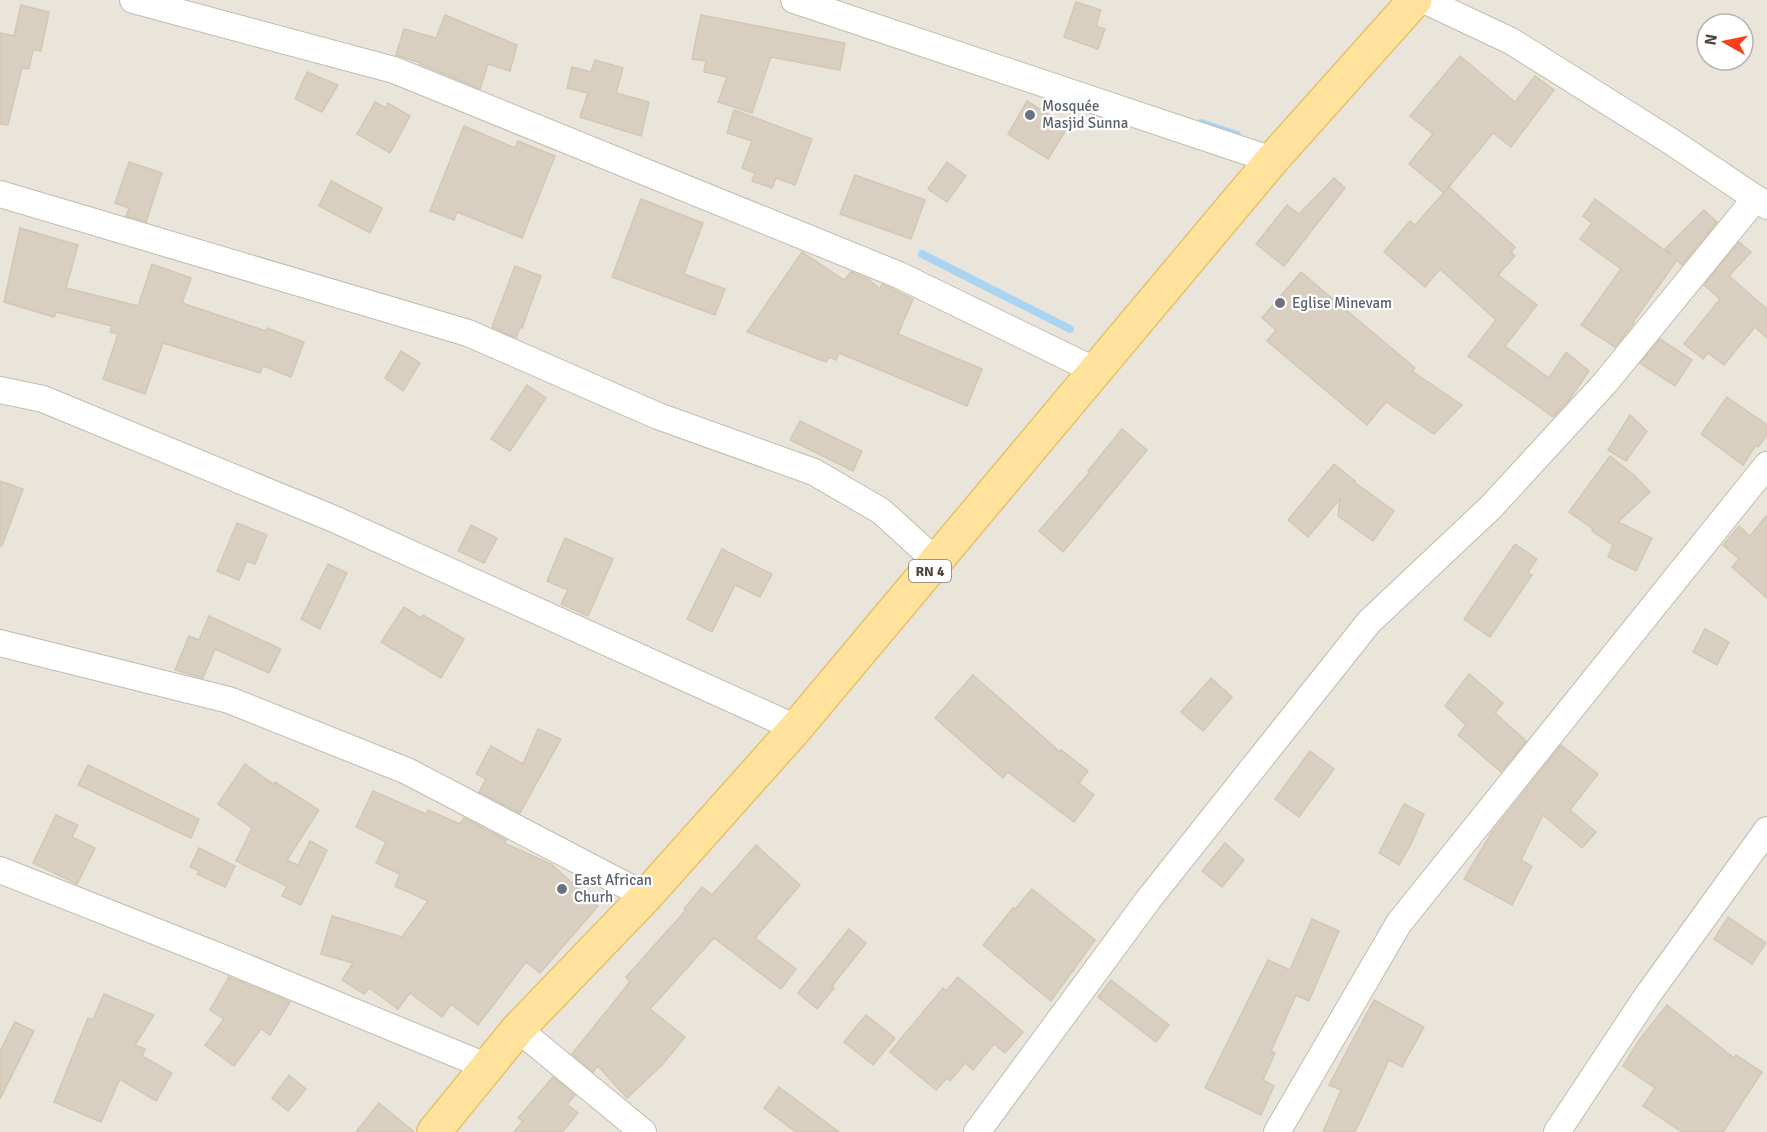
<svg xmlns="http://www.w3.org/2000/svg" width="1767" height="1132" font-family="Signika,sans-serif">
  <rect width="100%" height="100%" fill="#f6f3ec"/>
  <path fill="#eae5da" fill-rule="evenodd" d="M0,0H1767V1132H0ZM1707,24H1743V60H1707Z"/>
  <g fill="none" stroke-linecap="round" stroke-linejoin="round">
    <g stroke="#a9d4f2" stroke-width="8">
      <polyline points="1201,123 1237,135"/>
      <polyline points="922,254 1070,329"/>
    </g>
  </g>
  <g fill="#d8cfc1" stroke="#d3c7b4" stroke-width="1.5">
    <polygon points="1076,2 1101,10 1096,26 1105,29 1098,49 1064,37"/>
    <polygon points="21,5 49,12 41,51 33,50 29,69 22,68 8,125 0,124 0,33 14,36"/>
    <polygon points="445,15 517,45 510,71 488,64 480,89 420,64 421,63 396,55 404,29 436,38"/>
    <polygon points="701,15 845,43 840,70 771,57 752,113 718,102 727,77 704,72 706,61 692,59"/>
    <polygon points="1460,56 1515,102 1535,76 1554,90 1511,147 1493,133 1444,193 1409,164 1433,134 1410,116"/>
    <polygon points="595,60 623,68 616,93 649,102 641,136 580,117 588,93 567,88 572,67 591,72"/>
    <polygon points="307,72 338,85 322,112 295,99"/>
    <polygon points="1027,101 1068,127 1048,159 1008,134"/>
    <polygon points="375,102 386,108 388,103 410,116 390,153 357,134"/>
    <polygon points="734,110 812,139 795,185 776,178 772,188 752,181 755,173 742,168 752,141 727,133"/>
    <polygon points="464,126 515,148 518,141 555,156 522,238 457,212 454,220 430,211"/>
    <polygon points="129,162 162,173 146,222 126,216 129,208 115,203"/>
    <polygon points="947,162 966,176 947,202 928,189"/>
    <polygon points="855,175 925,200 911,239 840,214"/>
    <polygon points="1334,178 1345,188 1284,266 1256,244 1287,205 1299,214"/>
    <polygon points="331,181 382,208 370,233 319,206"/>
    <polygon points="1449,187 1515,247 1511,252 1515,256 1498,275 1537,305 1505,346 1549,378 1566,352 1589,371 1569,400 1553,417 1468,356 1496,320 1440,269 1425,287 1384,252 1410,221 1415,225"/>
    <polygon points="641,199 703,223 684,274 725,289 715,315 612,277"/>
    <polygon points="1595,199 1671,255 1665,249 1704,210 1717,222 1682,265 1677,260 1633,322 1634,323 1615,347 1581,325 1621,269 1580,239 1592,223 1583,216"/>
    <polygon points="20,228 78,245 66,288 138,306 152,264 191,278 182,303 266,331 267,328 304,342 291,377 263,366 260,373 163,343 145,394 103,379 118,334 110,332 112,326 56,312 54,317 4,302"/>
    <polygon points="1739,242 1751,252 1729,276 1767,309 1767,338 1755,327 1724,365 1708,353 1703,359 1684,344 1720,299 1704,285"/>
    <polygon points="802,252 844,280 851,272 868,279 880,289 882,284 913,299 898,334 982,369 967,406 839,353 836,360 829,357 826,362 747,332"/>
    <polygon points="515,266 541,276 522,328 520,327 516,338 492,327"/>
    <polygon points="1301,272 1415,368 1412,371 1462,405 1434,434 1386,402 1367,425 1267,341 1276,330 1262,318"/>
    <polygon points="1660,339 1692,360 1675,386 1640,363"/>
    <polygon points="401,351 420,363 403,391 385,378"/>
    <polygon points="527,385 546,398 510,451 491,439"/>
    <polygon points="1727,397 1767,425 1767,435 1758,447 1756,445 1743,465 1701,434"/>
    <polygon points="1630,415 1647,431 1626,461 1608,450"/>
    <polygon points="800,421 862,451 853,471 790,440"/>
    <polygon points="1122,429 1147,450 1063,552 1039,531 1089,473 1088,471"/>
    <polygon points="1610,456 1634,475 1650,492 1618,522 1652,538 1636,571 1608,557 1613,545 1592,531 1593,529 1569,512"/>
    <polygon points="1334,464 1355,481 1354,482 1394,511 1373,541 1338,516 1340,499 1308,537 1288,520"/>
    <polygon points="0,481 23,489 2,546 0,546"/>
    <polygon points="1767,515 1767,598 1732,567 1739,559 1723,545 1739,526 1750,536"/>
    <polygon points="237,523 267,535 255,564 247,561 239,580 217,571"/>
    <polygon points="471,525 497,538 484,563 458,551"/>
    <polygon points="565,538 613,559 588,616 561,604 568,590 547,581"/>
    <polygon points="1515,544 1537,559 1528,572 1532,575 1490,637 1464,619"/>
    <polygon points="722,549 772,574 760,597 735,585 712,632 687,619"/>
    <polygon points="328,564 347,573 320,629 301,619"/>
    <polygon points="404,607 421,618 423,615 464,639 441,678 381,642"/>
    <polygon points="209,616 281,649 269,673 215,649 203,678 175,670 189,636 199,640"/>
    <polygon points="1705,629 1729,642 1717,665 1693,652"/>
    <polygon points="1469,674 1503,703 1495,713 1526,741 1501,772 1458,735 1466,725 1445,706"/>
    <polygon points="973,675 1060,752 1061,750 1088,771 1079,783 1094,795 1074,822 1008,772 1003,778 935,718"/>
    <polygon points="1211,678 1232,697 1203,731 1181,712"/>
    <polygon points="538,729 561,739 520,813 479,792 486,779 476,774 491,746 523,764"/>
    <polygon points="1561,745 1598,774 1570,810 1596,832 1582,848 1543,815 1521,860 1532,866 1512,905 1464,879 1492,832"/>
    <polygon points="1310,751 1334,769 1299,817 1275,799"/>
    <polygon points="245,764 273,784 275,782 319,810 287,860 298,865 310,841 327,850 301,905 282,896 287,886 236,861 252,828 218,804"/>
    <polygon points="88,765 199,819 191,838 78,785"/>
    <polygon points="373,791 426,814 428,810 460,824 464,818 506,840 504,843 551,864 598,906 540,973 526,962 478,1025 451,1004 442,1017 410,993 398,1009 369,988 364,994 342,980 353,963 321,954 332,916 402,937 428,901 395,886 400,874 376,863 386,842 356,827"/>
    <polygon points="1404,804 1424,814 1411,844 1399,865 1379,853"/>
    <polygon points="56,815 78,825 72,837 95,848 77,884 33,863"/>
    <polygon points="1225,843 1244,860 1222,887 1202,871"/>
    <polygon points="756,845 800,885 755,938 796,969 781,989 714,938 650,1009 685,1037 661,1066 627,1098 598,1066 593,1072 572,1054 630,982 626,977 686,910 684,909 702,887 712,895"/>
    <polygon points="199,848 235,866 225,887 197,874 199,871 190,867"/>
    <polygon points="1032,889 1095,940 1051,1001 983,945 1013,908 1015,909"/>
    <polygon points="1728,917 1766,943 1752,964 1714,939"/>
    <polygon points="1312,919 1339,931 1309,1001 1296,995 1271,1051 1275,1053 1263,1080 1274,1086 1261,1115 1205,1088 1268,960 1290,970"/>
    <polygon points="849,929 866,943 832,986 834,988 817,1009 798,993"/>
    <polygon points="229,977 290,1002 270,1035 261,1029 234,1066 205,1045 224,1019 210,1010"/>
    <polygon points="958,977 1023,1032 1005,1053 994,1044 973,1070 965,1063 950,1081 947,1078 936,1090 890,1052 943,988 946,991"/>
    <polygon points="1111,980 1169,1025 1156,1042 1098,997"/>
    <polygon points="104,994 154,1015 135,1045 145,1049 142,1056 172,1073 156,1101 120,1079 101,1122 54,1102 88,1018 93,1020"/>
    <polygon points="1374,1000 1424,1027 1402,1067 1389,1060 1355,1132 1323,1132 1341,1090 1329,1085"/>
    <polygon points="1667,1005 1734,1058 1736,1055 1762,1072 1723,1132 1682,1132 1643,1106 1655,1088 1623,1066 1640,1039"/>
    <polygon points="866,1015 895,1038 873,1065 844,1042"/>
    <polygon points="15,1022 34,1031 0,1099 0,1051"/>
    <polygon points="289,1075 306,1089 288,1111 272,1098"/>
    <polygon points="553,1077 575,1095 567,1104 578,1113 562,1132 514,1132 523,1121 518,1118"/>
    <polygon points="779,1087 839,1132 796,1132 764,1108"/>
    <polygon points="379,1103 414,1132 356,1132"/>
  </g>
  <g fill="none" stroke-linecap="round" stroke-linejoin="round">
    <defs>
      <g id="minor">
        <polyline points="133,0 394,70 899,275 1096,371"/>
        <polyline points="794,0 1272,160"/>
        <polyline points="1424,0 1511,41 1672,142 1767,206"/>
        <polyline points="0,194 468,333 658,416 814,472 881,511 937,562"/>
        <polyline points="0,390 43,399 334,519 796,728"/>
        <polyline points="0,643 229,700 407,771 646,896"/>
        <polyline points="0,870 223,958 488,1067"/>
        <polyline points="518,1029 643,1132"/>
        <polyline points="977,1132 1148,900 1369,622 1491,507 1605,383 1756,198"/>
        <polyline points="1277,1132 1399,923 1767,465"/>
        <polyline points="1557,1132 1647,996 1767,830"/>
      </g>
      <polyline id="primary" points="434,1132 518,1029 646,896 796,728 1272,160 1415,0"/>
    </defs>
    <use href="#minor" stroke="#c2bbae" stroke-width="28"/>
    <use href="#primary" stroke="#e6c16a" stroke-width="36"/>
    <use href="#minor" stroke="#fff" stroke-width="26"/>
    <use href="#primary" stroke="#ffe39c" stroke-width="33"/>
  </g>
  <g fill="#6b7280" stroke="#fff" stroke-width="2">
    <circle cx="1030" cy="115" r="6"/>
    <circle cx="1280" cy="303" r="6"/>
    <circle cx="562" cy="889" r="6"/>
  </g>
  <g text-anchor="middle" stroke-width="4.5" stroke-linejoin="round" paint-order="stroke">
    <rect fill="#fff" stroke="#817c74" stroke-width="1.5" x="909" y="560" width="42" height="22" rx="4.5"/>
    <g font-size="14" font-weight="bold" fill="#4b4439">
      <text x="930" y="576">RN 4</text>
    </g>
    <g font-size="15" fill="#5b616d" stroke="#fff" text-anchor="start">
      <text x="1042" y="111">Mosquée<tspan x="1042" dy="17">Masjid Sunna</tspan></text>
      <text x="1292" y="308">Eglise Minevam</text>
      <text x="574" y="885">East African<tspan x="574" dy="17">Churh</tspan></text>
    </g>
  </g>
  <g transform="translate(1725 42) rotate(279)"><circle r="28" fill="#ffffff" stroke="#b7b4b0" stroke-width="1.5"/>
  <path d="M0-4.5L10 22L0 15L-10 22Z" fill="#fc3f1d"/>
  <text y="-9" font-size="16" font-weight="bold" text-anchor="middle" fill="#4b4439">N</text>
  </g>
</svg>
